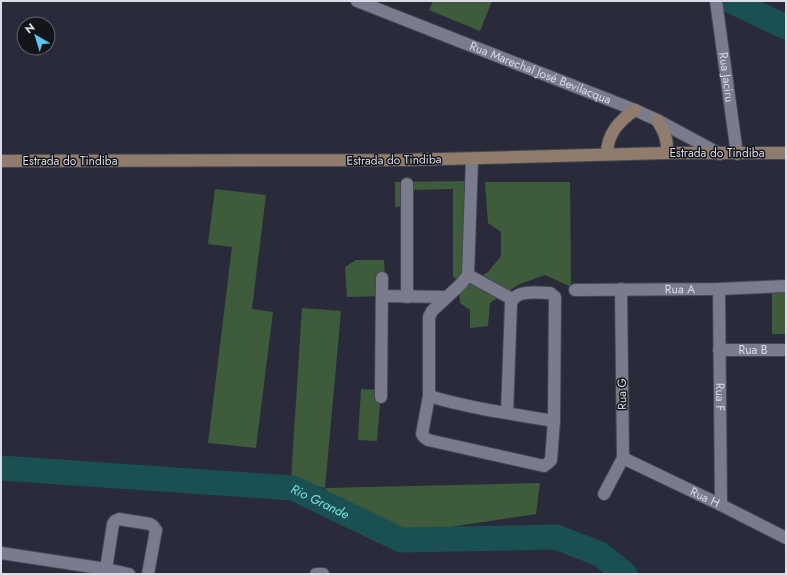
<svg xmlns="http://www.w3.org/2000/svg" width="787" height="575" font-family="Jost,sans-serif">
  <rect width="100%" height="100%" fill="#2a2b3a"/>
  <g fill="#3e5b3c">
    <polygon points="433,1 492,1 480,31 429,10"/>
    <polygon points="469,181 468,285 488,272 501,256 501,232 488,223 485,182 570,182 571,287 545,275 520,284 490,303 488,326 470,328 470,310 460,303 458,280 453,277 453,189 411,190 411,206 395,207 395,182"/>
    <polygon points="215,189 266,195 252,309 273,312 256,448 208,443 232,247 208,244"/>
    <polygon points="356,260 384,260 386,296 347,297 345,267"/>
    <rect x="772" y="291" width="14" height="43"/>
    <polygon points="302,308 341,311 325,488 540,483 536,514 402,534 329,498 325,488 291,479"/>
    <polygon points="361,389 381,390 377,441 358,440"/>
  </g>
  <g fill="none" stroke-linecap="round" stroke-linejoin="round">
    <g stroke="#1a5051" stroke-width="25">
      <polyline points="731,1 786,27"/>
      <path id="s1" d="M1,468L293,488L401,540L556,537L600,554L625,574"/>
    </g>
    <defs>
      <g id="minor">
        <path id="s2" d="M716,1L737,154"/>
        <polyline points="407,184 407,297"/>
        <polyline points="468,275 472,159"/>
        <path id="s3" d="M719,289L721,505"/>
        <path id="s4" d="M575,290L719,289L786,286"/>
        <polyline points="382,296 446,297"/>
        <path id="s5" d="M719,350H786"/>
        <polyline points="429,396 422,434 424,437 428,440 544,466 548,463 551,460 554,421"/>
        <polyline points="381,397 382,278"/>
        <path d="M507,413L511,303C516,289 537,293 550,293L555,297L554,421C512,414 469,408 429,396V317L432,311L461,284L468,275L512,299"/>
        <path id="s6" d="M623,458L721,505L786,538"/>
        <polyline points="604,494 623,458 621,289"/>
        <polyline points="1,553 106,569 129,574"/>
        <polyline points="106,569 113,524 115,521 119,519 150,524 153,526 156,530 148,574"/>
        <polyline points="316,574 323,574"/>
      </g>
      <g id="tertiary">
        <path id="s7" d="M357,1L635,110L657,120L720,154"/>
      </g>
      <g id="secondary">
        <path d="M657,120C664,131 668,140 667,153"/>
        <path d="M607,154C607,134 619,121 635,110"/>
        <polyline points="1,161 402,160 667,153 786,153"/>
      </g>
    </defs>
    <use href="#minor" stroke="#474753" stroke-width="14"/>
    <use href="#tertiary" stroke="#474753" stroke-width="14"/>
    <use href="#secondary" stroke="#474753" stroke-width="14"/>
    <use href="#minor" stroke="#7a7b8c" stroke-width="12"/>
    <use href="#tertiary" stroke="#7a7b8c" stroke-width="12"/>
    <use href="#secondary" stroke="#907c6c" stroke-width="12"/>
  </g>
  <g text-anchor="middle" stroke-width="3" stroke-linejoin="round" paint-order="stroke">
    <g font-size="12" fill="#dbdce6" stroke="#14141b">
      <text dy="4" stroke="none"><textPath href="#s7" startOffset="197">Rua Marechal José Bevilacqua</textPath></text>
      <text dy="4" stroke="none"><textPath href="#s2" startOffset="77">Rua Jaciru</textPath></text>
      <text x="717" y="157">Estrada do Tindiba</text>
      <text transform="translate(394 160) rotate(-1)" y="4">Estrada do Tindiba</text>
      <text x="70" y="165">Estrada do Tindiba</text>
      <text dy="4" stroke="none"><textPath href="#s4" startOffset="105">Rua A</textPath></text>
      <text dy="4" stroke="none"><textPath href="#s5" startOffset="34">Rua B</textPath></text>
      <text transform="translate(622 394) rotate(-91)" y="4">Rua G</text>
      <text dy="4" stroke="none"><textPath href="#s3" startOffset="108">Rua F</textPath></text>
      <text dy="4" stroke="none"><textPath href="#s6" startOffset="91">Rua H</textPath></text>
    </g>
    <g font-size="13" font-style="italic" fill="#76e3e4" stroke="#14141b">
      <text dy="5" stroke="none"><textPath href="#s1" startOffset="323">Rio Grande</textPath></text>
    </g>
  </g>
  <rect width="787" height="575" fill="none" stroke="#dbdce6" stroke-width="4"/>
  <g transform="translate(36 36) rotate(322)"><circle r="19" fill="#14141b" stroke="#64646c"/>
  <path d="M0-3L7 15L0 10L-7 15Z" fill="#5ac8e6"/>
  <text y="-6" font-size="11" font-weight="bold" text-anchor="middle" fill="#dbdce6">N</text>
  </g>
</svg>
